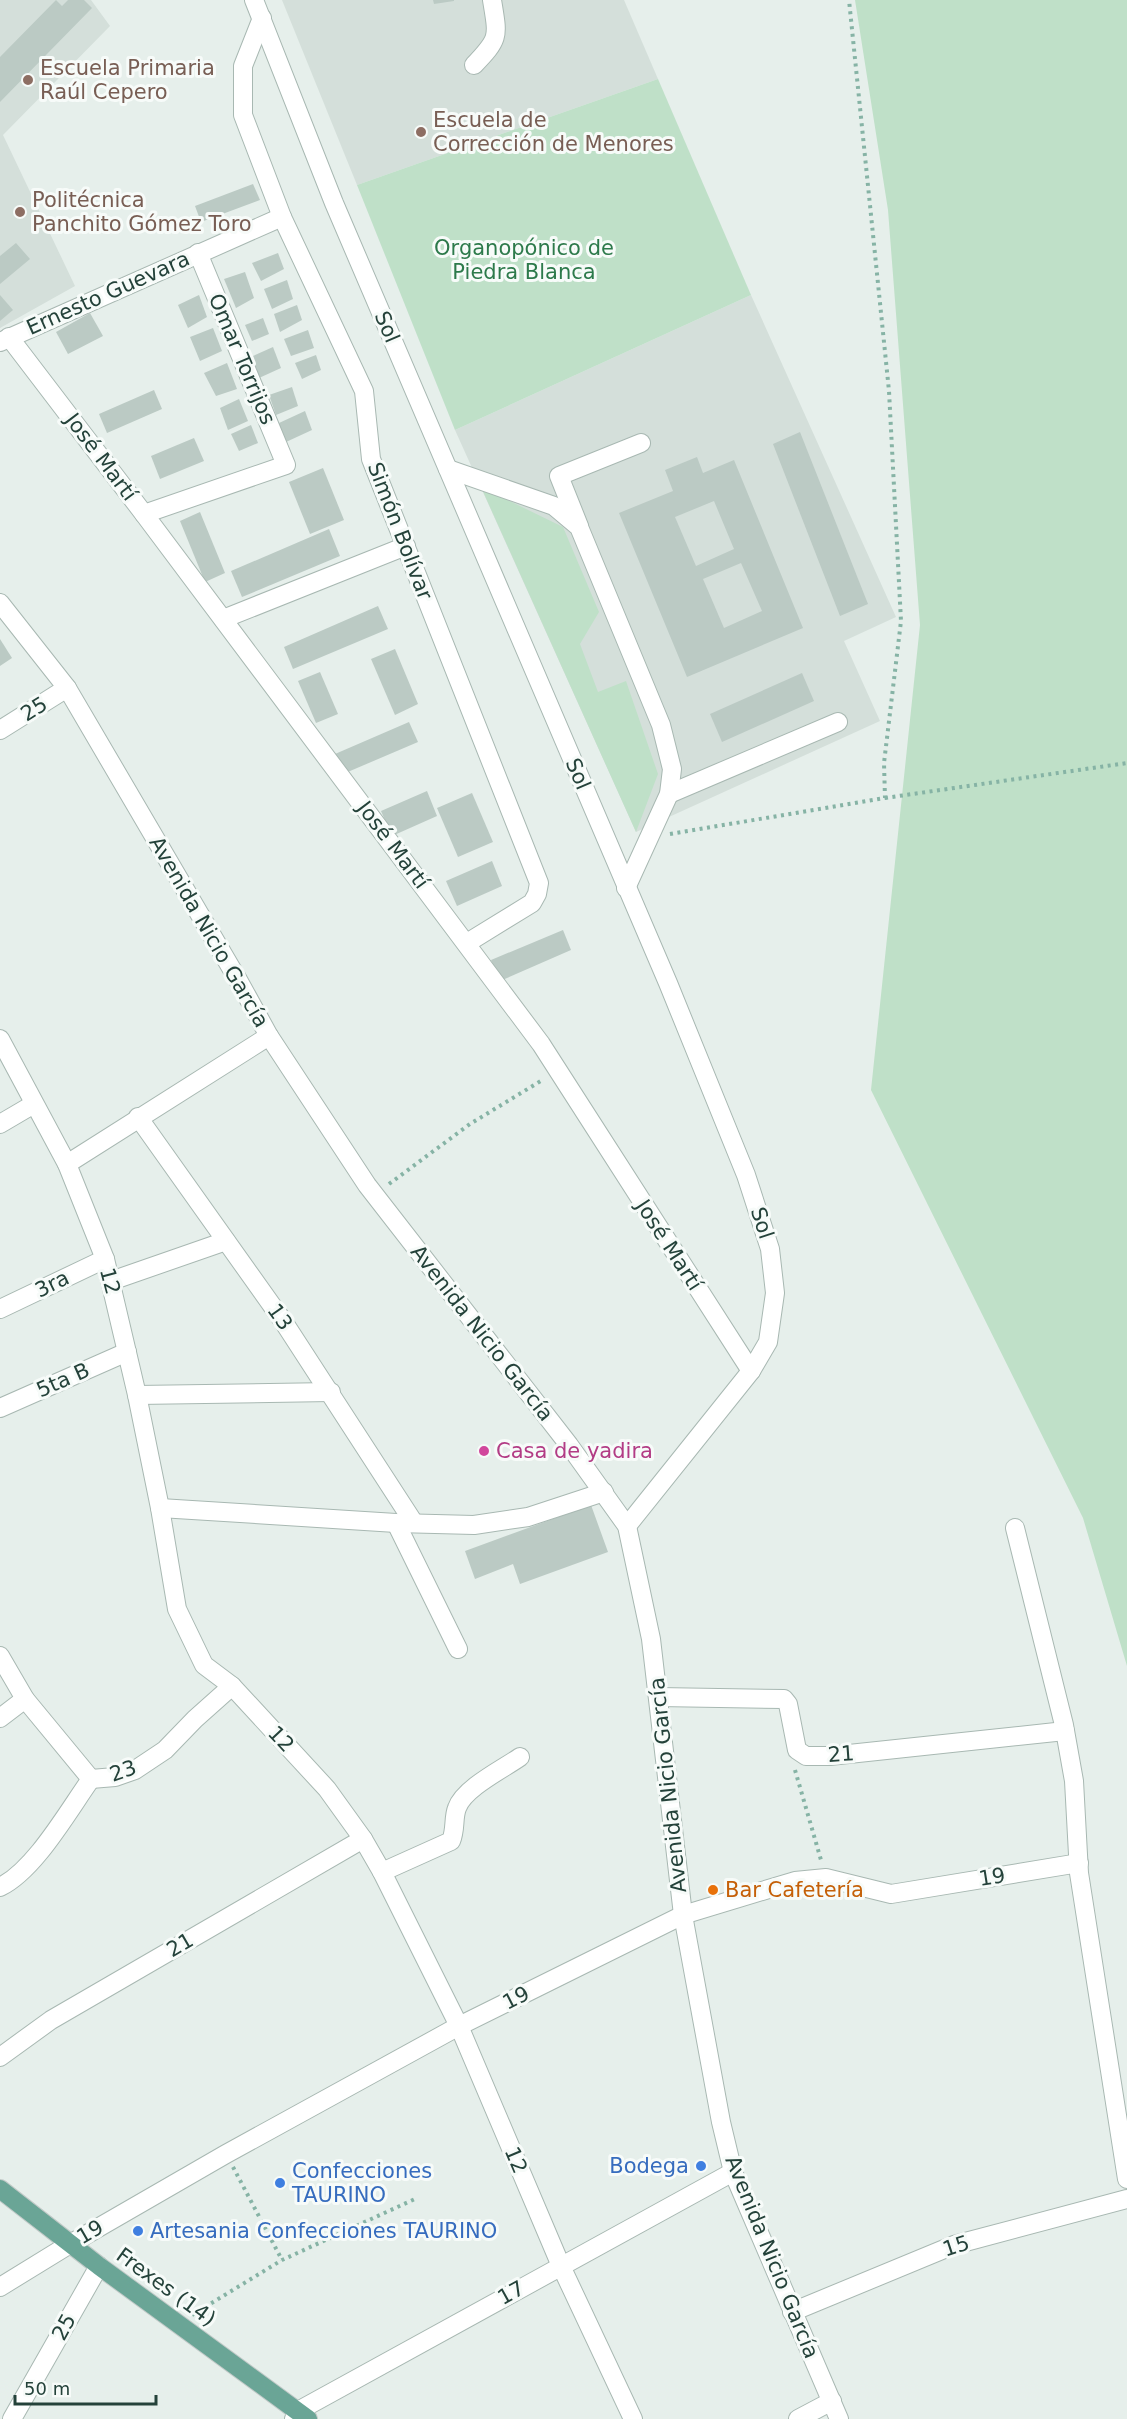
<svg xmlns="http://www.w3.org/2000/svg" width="1127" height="2419" font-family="'DejaVu Sans',sans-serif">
  <rect width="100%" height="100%" fill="#e6efeb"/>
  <g fill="#d4dfda">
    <polygon points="0,0 91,0 110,26 3,135 75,286 0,328"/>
    <polygon points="282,0 624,0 658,79 357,185"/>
    <polygon points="751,295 896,617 844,641 880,721 636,832 455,430"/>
  </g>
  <g fill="#bfe0c8">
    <polygon points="855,0 1127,0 1127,1666 1083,1518 871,1090 920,625 888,210"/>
    <polygon points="658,79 751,295 455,430 357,185"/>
    <polygon points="481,487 563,527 599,612 580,644 598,692 626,681 658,774 636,832"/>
  </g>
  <g fill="#bbcac4" fill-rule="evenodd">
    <polygon points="56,0 62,6 68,0 84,0 92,8 0,102 0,57"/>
    <polygon points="433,0 454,0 454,1 434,4"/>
    <polygon points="253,184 260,200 201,222 195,206"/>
    <polygon points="16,243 30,259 0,284 0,256"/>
    <polygon points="278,253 284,269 261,281 252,263"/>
    <polygon points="245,272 254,298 236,308 224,279"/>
    <polygon points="287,280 293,299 272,309 264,289"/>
    <polygon points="0,295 13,310 0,321"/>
    <polygon points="199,295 207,317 188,328 178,305"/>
    <polygon points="297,305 302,320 280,332 274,314"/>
    <polygon points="90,313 103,336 68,354 56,332"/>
    <polygon points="263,318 269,334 252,341 245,325"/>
    <polygon points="213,328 222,351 200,361 190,337"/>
    <polygon points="308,330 314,348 291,356 284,339"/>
    <polygon points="273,347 281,368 259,378 253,356"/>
    <polygon points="316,355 321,370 302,379 295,363"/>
    <polygon points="227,363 237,389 216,396 204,373"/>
    <polygon points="292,387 298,406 276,415 269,395"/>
    <polygon points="154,390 162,409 107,433 99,414"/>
    <polygon points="239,399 248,421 228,430 220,408"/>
    <polygon points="305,411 312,430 286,442 279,423"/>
    <polygon points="251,425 258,443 239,451 231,434"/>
    <polygon points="800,432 868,604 840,616 773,444"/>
    <polygon points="194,438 204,461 160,479 151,456"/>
    <path d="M697,457L703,473L734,460L803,628L687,677L619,513L673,491L665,470ZM714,501L734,549L696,566L675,517ZM741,563L762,611L724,628L703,579Z"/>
    <polygon points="323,468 344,520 310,534 289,482"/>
    <polygon points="200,512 225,573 205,582 180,521"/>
    <polygon points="329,529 340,556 242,597 231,571"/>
    <polygon points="378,606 388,629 293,669 284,647"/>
    <polygon points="0,639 12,658 0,666"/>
    <polygon points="395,649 418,704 395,715 371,659"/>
    <polygon points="320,672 338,714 316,723 298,681"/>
    <polygon points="802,673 814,701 722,742 710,714"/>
    <polygon points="409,722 418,742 343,774 335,754"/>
    <polygon points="427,791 437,816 392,836 381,811"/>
    <polygon points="472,793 493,842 458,857 437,808"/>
    <polygon points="492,861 502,886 457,906 446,881"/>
    <polygon points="563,930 571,950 500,981 491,960"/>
    <polygon points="591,1505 608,1552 520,1584 513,1564 475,1579 465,1551"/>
  </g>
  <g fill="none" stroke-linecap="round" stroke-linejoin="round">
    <defs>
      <g id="minor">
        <polyline points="254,0 334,203 668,983 746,1175 770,1249 775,1293 768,1342 751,1371 627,1526"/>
        <polyline points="262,18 243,66 243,115 282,217 364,391 371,459 539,883 537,894 532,903 467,943"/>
        <path d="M474,65C500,38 498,37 492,0"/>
        <polyline points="9,337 144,514 541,1044 751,1371"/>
        <polyline points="0,342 282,217"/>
        <polyline points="448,469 554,506 579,527 661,725 672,769 669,794 626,888"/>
        <polyline points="144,514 286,465 198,253"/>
        <polyline points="579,526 559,476 641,443"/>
        <polyline points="0,603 67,688 237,978 269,1036 367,1185 569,1445 627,1526 651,1639 683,1915 721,2122 733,2172 839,2419"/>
        <polyline points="223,619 406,546"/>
        <polyline points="0,730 67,688"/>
        <polyline points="669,794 838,722"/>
        <polyline points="0,1039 67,1164 105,1259 137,1395 160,1508 177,1609 204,1665 232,1686 327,1789 363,1839 382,1872 459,2026 561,2266 633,2419"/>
        <polyline points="138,1117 283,1321 414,1523"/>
        <polyline points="0,1124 34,1104"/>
        <polyline points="67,1164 269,1036"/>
        <polyline points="111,1281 226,1241"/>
        <polyline points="0,1309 105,1259"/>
        <polyline points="137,1395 331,1392"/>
        <polyline points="0,1408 127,1352"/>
        <polyline points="160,1508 396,1523 474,1525 528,1517 604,1492"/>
        <polyline points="396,1523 458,1649"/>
        <polyline points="1015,1528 1064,1725 1074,1781 1079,1873 1127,2179"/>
        <polyline points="0,1656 25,1699 91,1779"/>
        <polyline points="658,1697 784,1699 788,1704 797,1750 806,1756 830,1756 1065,1731"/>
        <polyline points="0,1718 25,1699"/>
        <polyline points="91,1779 115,1777 135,1770 165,1750 195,1719 232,1686"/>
        <path d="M382,1872L451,1841C456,1829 453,1818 457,1808C464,1788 503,1769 520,1757"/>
        <path d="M0,1887C35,1870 68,1811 91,1779"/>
        <polyline points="0,2057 51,2020 363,1839"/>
        <polyline points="0,2287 70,2244 226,2154 459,2026 683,1915 795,1881 826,1878 891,1894 1079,1863"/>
        <polyline points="792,2312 954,2245 1127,2199"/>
        <polyline points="12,2419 99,2266"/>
        <polyline points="294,2419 298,2411 733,2172"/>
        <polyline points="798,2419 832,2401"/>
      </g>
      <polyline id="major" points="0,2189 99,2266 308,2419"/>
    </defs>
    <use href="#minor" stroke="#a8b8b2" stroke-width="20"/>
    <use href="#major" stroke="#c2cac8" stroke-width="20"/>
    <g stroke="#86b3a5" stroke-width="4" stroke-dasharray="3 4.5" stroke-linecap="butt">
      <polyline points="885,798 1127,763"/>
      <polyline points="670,834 885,798 884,763 901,621 889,391 849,0"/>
      <polyline points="389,1184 470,1124 544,1079"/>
      <polyline points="795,1770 821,1860"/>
      <polyline points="233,2167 282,2260"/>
      <polyline points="192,2315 282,2260 415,2199"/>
    </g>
    <use href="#minor" stroke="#fff" stroke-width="18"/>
    <use href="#major" stroke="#6aa596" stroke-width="18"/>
  </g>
  <g fill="#8d6e63" stroke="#f7fbf9" stroke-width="2">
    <circle cx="28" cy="80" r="6"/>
    <circle cx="421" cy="132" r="6"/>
    <circle cx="20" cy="212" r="6"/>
  </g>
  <circle fill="#d1479c" stroke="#f7fbf9" stroke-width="2" cx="484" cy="1451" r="6"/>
  <circle fill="#e8710a" stroke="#f7fbf9" stroke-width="2" cx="713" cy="1890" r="6"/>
  <g fill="#3f7fe0" stroke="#f7fbf9" stroke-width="2">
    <circle cx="701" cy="2166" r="6"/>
    <circle cx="280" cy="2183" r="6"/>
    <circle cx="138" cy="2231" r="6"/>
  </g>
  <g text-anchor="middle" stroke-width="6" stroke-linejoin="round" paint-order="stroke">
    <g font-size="21" fill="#785e54" stroke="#f7fbf9" text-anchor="start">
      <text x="40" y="75">Escuela Primaria<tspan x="40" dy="24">Raúl Cepero</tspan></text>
      <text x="433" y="127">Escuela de<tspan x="433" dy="24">Corrección de Menores</tspan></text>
      <text x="32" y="207">Politécnica<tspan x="32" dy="24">Panchito Gómez Toro</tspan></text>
    </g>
    <g font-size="21" fill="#2d7a4b" stroke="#f7fbf9">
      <text x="524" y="255">Organopónico de<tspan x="524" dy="24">Piedra Blanca</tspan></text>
    </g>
    <g font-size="21" fill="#24423a" stroke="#f7fbf9">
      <text transform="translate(108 293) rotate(-24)" y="7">Ernesto Guevara</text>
      <text transform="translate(387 327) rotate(67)" y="7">Sol</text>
      <text transform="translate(242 359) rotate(67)" y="7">Omar Torrijos</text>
      <text transform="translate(101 457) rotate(53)" y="7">José Martí</text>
      <text transform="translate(400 531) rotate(69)" y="7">Simón Bolívar</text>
      <text transform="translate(34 709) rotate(-32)" y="7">25</text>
      <text transform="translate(578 774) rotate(67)" y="7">Sol</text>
      <text transform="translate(393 845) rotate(53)" y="7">José Martí</text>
      <text transform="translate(209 932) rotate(60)" y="7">Avenida Nicio García</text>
      <text transform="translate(762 1223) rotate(72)" y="7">Sol</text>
      <text transform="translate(669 1245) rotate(57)" y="7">José Martí</text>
      <text transform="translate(110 1281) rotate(75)" y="7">12</text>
      <text transform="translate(52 1284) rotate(-26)" y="7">3ra</text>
      <text transform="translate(280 1317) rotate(55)" y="7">13</text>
      <text transform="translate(482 1333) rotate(52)" y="7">Avenida Nicio García</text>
      <text transform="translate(63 1380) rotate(-24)" y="7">5ta B</text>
      <text transform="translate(281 1739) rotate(47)" y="7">12</text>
      <text transform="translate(841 1754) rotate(-4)" y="7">21</text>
      <text transform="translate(123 1771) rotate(-19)" y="7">23</text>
      <text transform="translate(668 1785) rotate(-96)" y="7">Avenida Nicio García</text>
      <text transform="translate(992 1877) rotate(-9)" y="7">19</text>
      <text transform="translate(180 1945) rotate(-30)" y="7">21</text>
      <text transform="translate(516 1998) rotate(-27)" y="7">19</text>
      <text transform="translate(516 2160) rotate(67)" y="7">12</text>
      <text transform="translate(90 2232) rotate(-30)" y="7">19</text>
      <text transform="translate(956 2246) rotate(-18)" y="7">15</text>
      <text transform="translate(772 2257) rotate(68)" y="7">Avenida Nicio García</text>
      <text transform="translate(166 2287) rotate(36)" y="7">Frexes (14)</text>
      <text transform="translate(511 2293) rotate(-29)" y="7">17</text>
      <text transform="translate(64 2327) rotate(-61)" y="7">25</text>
    </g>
    <g font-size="21" fill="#b23c85" stroke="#f7fbf9" text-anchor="start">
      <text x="496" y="1458">Casa de yadira</text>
    </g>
    <g font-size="21" fill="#c56008" stroke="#f7fbf9" text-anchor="start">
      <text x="725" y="1897">Bar Cafetería</text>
    </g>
    <g font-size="21" fill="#366cbe" stroke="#f7fbf9" text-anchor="start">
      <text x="689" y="2173" text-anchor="end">Bodega</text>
      <text x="292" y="2178">Confecciones<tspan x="292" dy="24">TAURINO</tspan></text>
      <text x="150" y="2238">Artesania Confecciones TAURINO</text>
    </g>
  </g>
  <path d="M15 2395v9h141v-9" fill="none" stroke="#24423a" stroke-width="3"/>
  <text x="24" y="2395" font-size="18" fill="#24423a" stroke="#f7fbf9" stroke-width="4.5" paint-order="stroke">50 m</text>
</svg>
